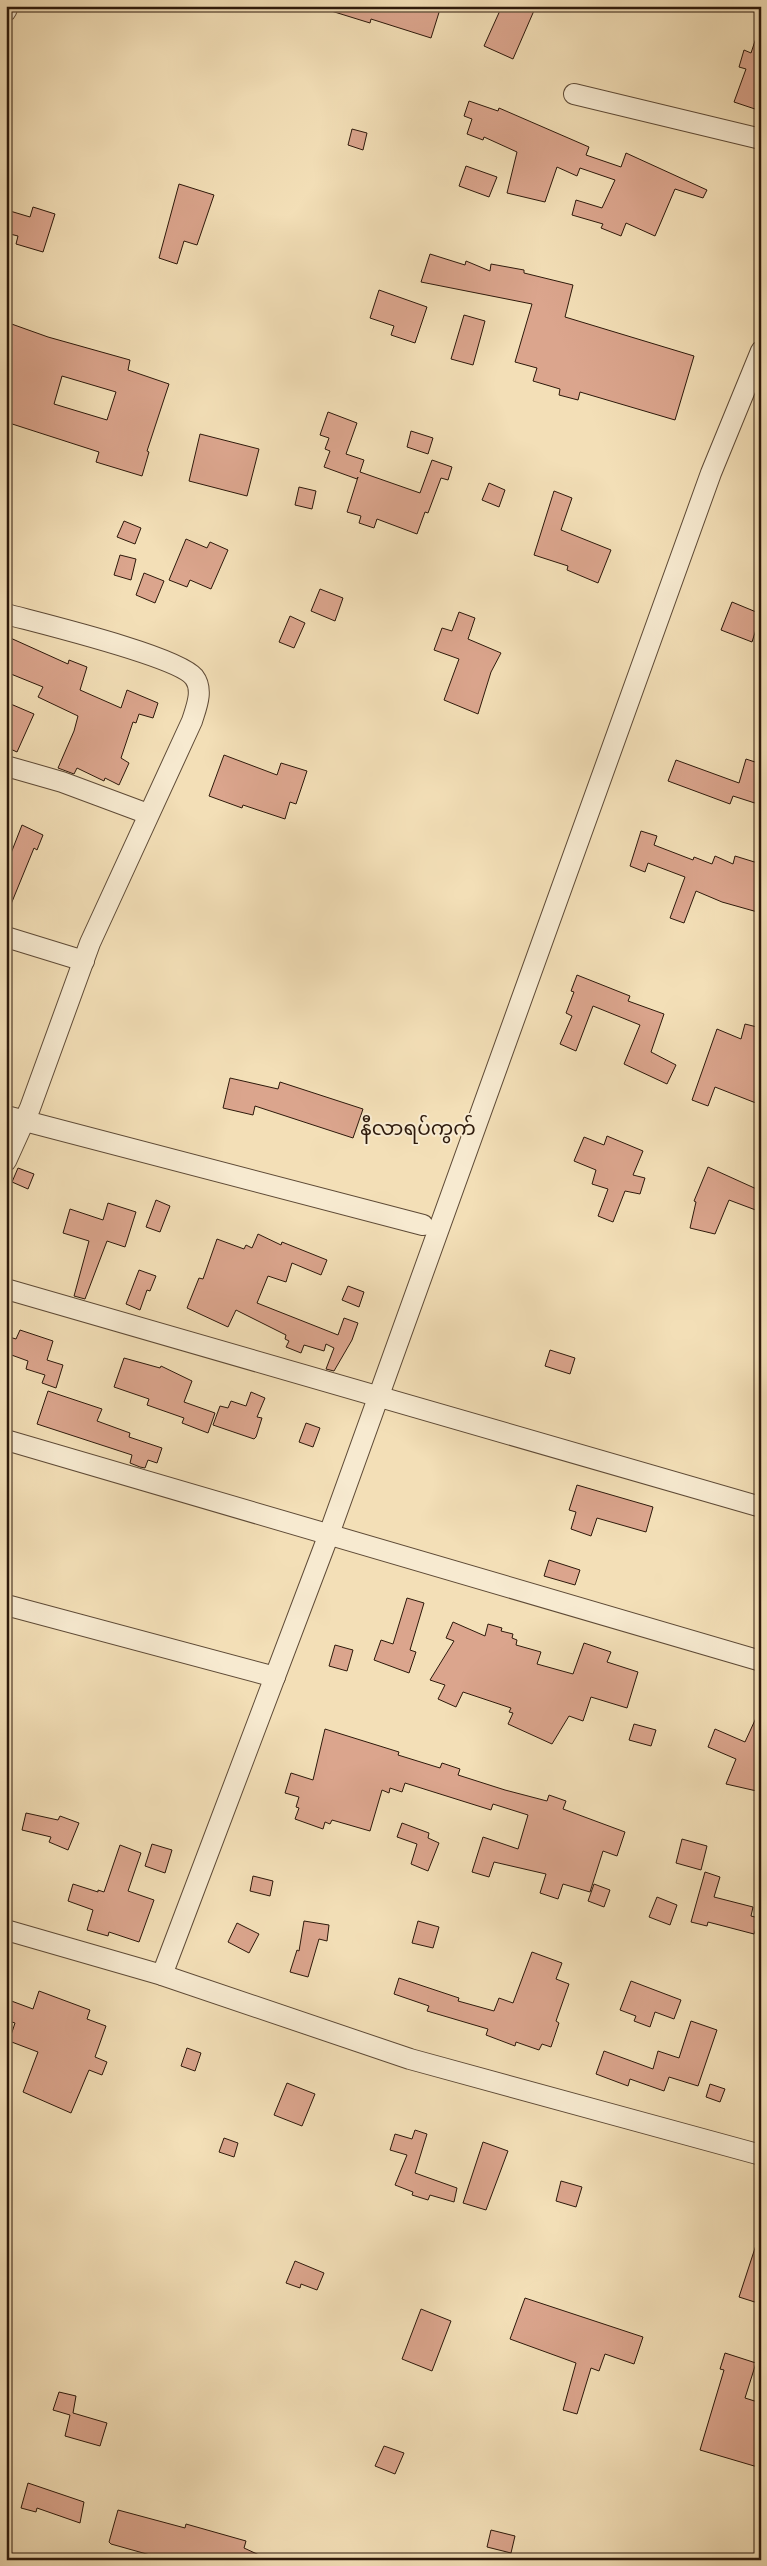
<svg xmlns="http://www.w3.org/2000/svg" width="767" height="2566" font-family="'IM FELL Double Pica','Noto Sans Myanmar',serif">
  <rect width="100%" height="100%" fill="#f3dfb7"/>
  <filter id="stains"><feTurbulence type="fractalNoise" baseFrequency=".004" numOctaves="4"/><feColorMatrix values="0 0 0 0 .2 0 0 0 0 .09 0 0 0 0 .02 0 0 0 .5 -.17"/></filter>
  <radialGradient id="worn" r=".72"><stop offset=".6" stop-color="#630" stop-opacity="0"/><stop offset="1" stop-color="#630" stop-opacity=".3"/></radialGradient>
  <g fill="#dba58d" stroke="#2d190b" fill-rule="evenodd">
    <polygon points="329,6 441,6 431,38 371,19 370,23 328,10"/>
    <polygon points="502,6 536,6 513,59 484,46"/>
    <polygon points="758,32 761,33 761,111 734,102 746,69 739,67 744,50 751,53"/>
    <polygon points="469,101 498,111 499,108 589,147 586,155 621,167 626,153 707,190 703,198 675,189 655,236 626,223 621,236 601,228 603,224 572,215 576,200 602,208 615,180 580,168 577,176 557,167 545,202 507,193 517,152 484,137 483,140 467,134 472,119 464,116"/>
    <polygon points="352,129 367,133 363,150 348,145"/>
    <polygon points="466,166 497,177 489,197 459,186"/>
    <polygon points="179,184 214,195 197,245 184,241 177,264 159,258"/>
    <polygon points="33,207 55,214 43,252 16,244 18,236 6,233 10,211 30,217"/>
    <polygon points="430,254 465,265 466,261 490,271 491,264 524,270 524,273 573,285 565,317 694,356 675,420 580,392 578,400 559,395 560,389 533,381 537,368 515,362 532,304 421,282"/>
    <polygon points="379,290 427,307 415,343 391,335 394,326 370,318"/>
    <polygon points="464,315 485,321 473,365 451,359"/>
    <path d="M6,322L48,337L130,360L128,370L169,384L147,451L149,452L142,476L96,462L99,452L6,422ZM62,376L116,392L107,420L54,404Z"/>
    <polygon points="328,412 357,423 346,454 364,460 360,472 420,493 432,460 452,467 448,480 441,478 428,513 425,512 417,534 377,519 374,528 359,523 361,516 347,512 358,477 357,479 324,467 330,451 325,449 329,438 320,435"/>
    <polygon points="411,431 433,438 428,454 407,447"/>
    <polygon points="200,434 259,449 247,496 189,481"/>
    <polygon points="489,483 505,490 499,507 482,500"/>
    <polygon points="299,487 316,491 312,509 295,505"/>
    <polygon points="554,491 572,498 561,530 611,550 598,583 567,570 568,566 534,555"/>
    <polygon points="124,521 141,528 135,544 117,537"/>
    <polygon points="186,539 207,548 210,542 228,550 211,589 190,580 187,587 169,580"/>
    <polygon points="120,555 136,559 131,580 114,575"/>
    <polygon points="144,573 164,581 155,603 136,595"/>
    <polygon points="320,589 343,598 335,621 311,611"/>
    <polygon points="732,602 761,614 752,642 721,630"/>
    <polygon points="459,612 475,618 468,639 501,653 491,672 478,714 444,700 459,659 434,650 442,628 452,631"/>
    <polygon points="290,616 305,623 294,648 279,642"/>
    <polygon points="6,636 68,664 69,660 87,667 80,690 121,708 127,690 158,703 153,718 139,714 136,723 133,722 121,758 129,763 119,785 105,778 104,781 77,768 74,774 58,768 74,731 78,716 38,697 43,687 6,672"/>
    <polygon points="6,702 34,714 17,752 6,747"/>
    <polygon points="224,755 277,775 281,763 307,771 296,804 290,802 285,819 243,805 242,808 209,796"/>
    <polygon points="746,759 761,764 761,805 733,796 730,804 668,781 676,760 739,783"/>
    <polygon points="22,825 43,835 37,850 34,848 7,914 6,866"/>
    <polygon points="641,831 657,836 654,845 693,860 694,857 712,864 715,856 733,864 735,856 761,864 761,913 722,902 696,891 684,923 670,918 685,877 648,863 645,872 630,866"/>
    <polygon points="577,975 630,996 628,1001 664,1014 651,1052 676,1065 667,1084 624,1064 640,1025 593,1006 576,1051 560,1044 572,1016 566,1013 574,992 571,991"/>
    <polygon points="745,1024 761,1028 761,1105 715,1087 708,1106 692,1100 717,1029 741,1039"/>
    <polygon points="230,1078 278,1089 280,1082 363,1109 353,1138 255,1106 253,1115 223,1108"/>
    <polygon points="607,1136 643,1151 633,1175 645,1178 640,1194 625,1191 613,1222 598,1216 608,1189 592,1184 596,1170 574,1161 584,1137 604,1145"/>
    <polygon points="708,1167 761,1191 761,1212 729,1200 715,1234 690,1228 696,1202 694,1201"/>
    <polygon points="18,1168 34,1174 28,1189 12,1182"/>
    <polygon points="156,1200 170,1206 160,1232 146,1227"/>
    <polygon points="108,1203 136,1212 125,1247 107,1241 85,1299 74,1296 89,1241 63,1233 70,1209 103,1220"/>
    <polygon points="258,1234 281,1245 282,1242 327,1260 321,1275 292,1263 286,1282 268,1276 257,1303 338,1335 344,1318 358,1323 352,1340 334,1371 326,1369 334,1348 326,1344 324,1351 304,1345 301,1353 286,1347 289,1341 285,1339 286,1335 236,1310 228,1327 187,1308 199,1278 203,1279 217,1239 244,1249 246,1245 252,1248"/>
    <polygon points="139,1270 156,1276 150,1291 147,1290 140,1310 126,1304"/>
    <polygon points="348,1286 364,1292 359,1307 342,1300"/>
    <polygon points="20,1330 53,1341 47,1360 63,1365 56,1388 42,1383 45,1375 26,1369 28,1361 6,1353 6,1336 16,1339"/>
    <polygon points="550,1350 575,1358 570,1374 545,1366"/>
    <polygon points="124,1358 160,1368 161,1366 192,1381 184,1402 215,1413 208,1433 182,1423 184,1418 147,1405 149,1399 114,1387"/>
    <polygon points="48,1391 102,1409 97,1421 130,1433 129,1437 162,1448 157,1463 148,1460 145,1468 140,1467 130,1463 132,1455 37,1424"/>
    <polygon points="251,1392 265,1398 257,1417 262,1418 256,1437 254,1439 213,1425 220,1406 228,1408 231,1401 246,1406"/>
    <polygon points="306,1423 320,1428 313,1447 299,1442"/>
    <polygon points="577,1485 653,1507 646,1532 597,1518 591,1536 571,1529 576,1512 569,1510"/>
    <polygon points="549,1560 580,1570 575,1585 544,1576"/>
    <polygon points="407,1598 424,1603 410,1650 416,1652 409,1673 374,1660 381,1640 393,1644"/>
    <polygon points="453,1622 485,1636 488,1624 502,1628 501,1631 513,1634 512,1638 517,1640 516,1645 541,1652 537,1664 573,1674 584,1643 611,1652 607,1662 638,1672 627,1708 591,1697 583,1721 569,1716 552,1744 508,1724 513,1713 509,1712 511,1708 463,1692 456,1707 438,1699 445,1685 430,1680 454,1641 446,1638"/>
    <polygon points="335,1645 353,1650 347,1671 329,1666"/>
    <polygon points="761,1707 761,1792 726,1784 736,1759 708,1747 715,1729 745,1742"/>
    <polygon points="634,1724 656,1730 651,1746 629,1740"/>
    <polygon points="325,1729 399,1752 398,1755 440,1768 442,1763 460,1769 458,1775 505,1790 547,1801 549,1795 566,1801 563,1809 625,1832 617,1856 603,1851 590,1892 563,1884 558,1899 540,1893 546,1874 494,1862 489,1877 472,1872 483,1837 518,1849 528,1815 493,1804 491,1810 405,1783 402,1792 390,1788 389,1793 382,1790 370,1831 332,1820 330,1824 325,1822 323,1829 295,1819 299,1808 296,1807 299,1797 285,1793 291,1773 313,1780"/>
    <polygon points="26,1813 58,1820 60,1816 79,1823 68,1850 49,1842 51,1837 22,1830"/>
    <polygon points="402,1823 429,1833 428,1838 439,1843 428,1871 411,1864 417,1844 397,1837"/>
    <polygon points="682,1839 707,1846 701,1870 676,1863"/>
    <polygon points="152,1844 172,1850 165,1873 145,1866"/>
    <polygon points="120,1845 141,1853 128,1891 154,1900 139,1942 109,1932 108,1936 87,1930 93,1910 68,1901 73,1884 98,1892 98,1890 104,1892"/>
    <polygon points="705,1872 720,1877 714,1897 753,1907 751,1916 759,1918 754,1934 708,1922 707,1926 691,1922"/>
    <polygon points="253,1876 273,1881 270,1896 250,1891"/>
    <polygon points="594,1884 610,1890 604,1907 588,1901"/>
    <polygon points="657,1897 677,1905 670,1925 649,1917"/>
    <polygon points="304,1921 329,1925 327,1941 319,1939 308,1977 290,1972 297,1950 299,1951"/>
    <polygon points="418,1921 439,1927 433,1948 412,1943"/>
    <polygon points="237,1923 259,1934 249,1953 228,1942"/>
    <polygon points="532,1952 562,1963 556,1979 569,1984 556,2021 559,2023 551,2047 542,2044 539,2050 516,2042 515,2046 486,2035 488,2029 427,2011 429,2006 394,1994 399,1978 459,1998 458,2001 494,2011 499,1998 513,2003"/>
    <polygon points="631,1981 681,2000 674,2019 655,2012 650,2027 634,2021 636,2016 620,2010"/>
    <polygon points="39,1991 90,2010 87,2019 106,2026 95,2057 107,2062 102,2075 89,2070 71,2113 23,2092 38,2052 9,2041 15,2023 6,2020 6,1999 33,2009"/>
    <polygon points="691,2021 717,2030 698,2086 669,2077 664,2091 630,2079 628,2086 596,2074 604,2051 653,2069 658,2051 679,2058"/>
    <polygon points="187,2048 201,2053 195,2071 181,2066"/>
    <polygon points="287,2083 315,2094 302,2126 274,2115"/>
    <polygon points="710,2084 725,2089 720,2102 706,2097"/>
    <polygon points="415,2130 427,2134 415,2173 457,2188 454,2202 430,2195 428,2200 412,2195 413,2192 395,2185 407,2155 390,2150 395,2134 412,2139"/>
    <polygon points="224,2138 238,2143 234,2157 219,2152"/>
    <polygon points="483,2142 508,2151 486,2210 463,2203"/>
    <polygon points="561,2181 582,2187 576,2207 556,2201"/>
    <polygon points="758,2239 761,2240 761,2304 739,2297"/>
    <polygon points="295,2261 324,2273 317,2290 301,2284 300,2288 286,2283"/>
    <polygon points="525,2298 643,2337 634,2364 605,2354 599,2371 591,2368 577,2414 563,2410 576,2363 510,2339"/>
    <polygon points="421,2309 451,2321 432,2371 402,2359"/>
    <polygon points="725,2353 756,2363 745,2398 761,2403 761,2468 700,2450 724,2370 720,2369"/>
    <polygon points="59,2392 76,2396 73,2413 107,2423 100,2446 65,2436 70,2415 53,2410"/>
    <polygon points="384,2446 404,2453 395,2474 375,2466"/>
    <polygon points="28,2483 84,2502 80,2523 37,2508 36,2512 21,2508"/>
    <polygon points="118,2510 185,2528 186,2524 246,2541 244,2548 270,2560 168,2560 111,2544 109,2542"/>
    <polygon points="491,2530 515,2536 511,2553 487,2547"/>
  </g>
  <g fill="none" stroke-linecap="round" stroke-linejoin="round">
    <defs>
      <g id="minor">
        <polyline points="6,11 8,6"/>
        <polyline points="574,94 761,139"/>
        <path d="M6,614C39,623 177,656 194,677C204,690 196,708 192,721L90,943L30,1108L6,1161"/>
        <polyline points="6,766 62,782 148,814"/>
        <polyline points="6,937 84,961"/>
        <polyline points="6,1116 423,1225"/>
        <polyline points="6,1289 761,1507"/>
        <polyline points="6,1440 761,1661"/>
        <polyline points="6,1605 275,1677"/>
        <polyline points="6,1930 162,1975 410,2059 761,2155"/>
        <polyline points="162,1975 329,1534 711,473 761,351"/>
      </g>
    </defs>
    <use href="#minor" stroke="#5e4a36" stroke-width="22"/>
    <use href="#minor" stroke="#f7ead0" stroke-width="20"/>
  </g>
  <g text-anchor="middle" stroke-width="4" stroke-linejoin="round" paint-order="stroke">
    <g font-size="20" fill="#2d190b" stroke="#f7ead0">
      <text x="418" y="1135">နီလာရပ်ကွက်</text>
    </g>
  </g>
  <rect width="767" height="2566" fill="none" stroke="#f3dfb7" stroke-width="25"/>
  <rect x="8" y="8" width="752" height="2551" fill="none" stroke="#2d190b" stroke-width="2.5"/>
  <rect x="12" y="12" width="742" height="2541" fill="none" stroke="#2d190b"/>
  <rect width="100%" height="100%" filter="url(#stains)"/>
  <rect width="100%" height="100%" fill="url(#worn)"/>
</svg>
